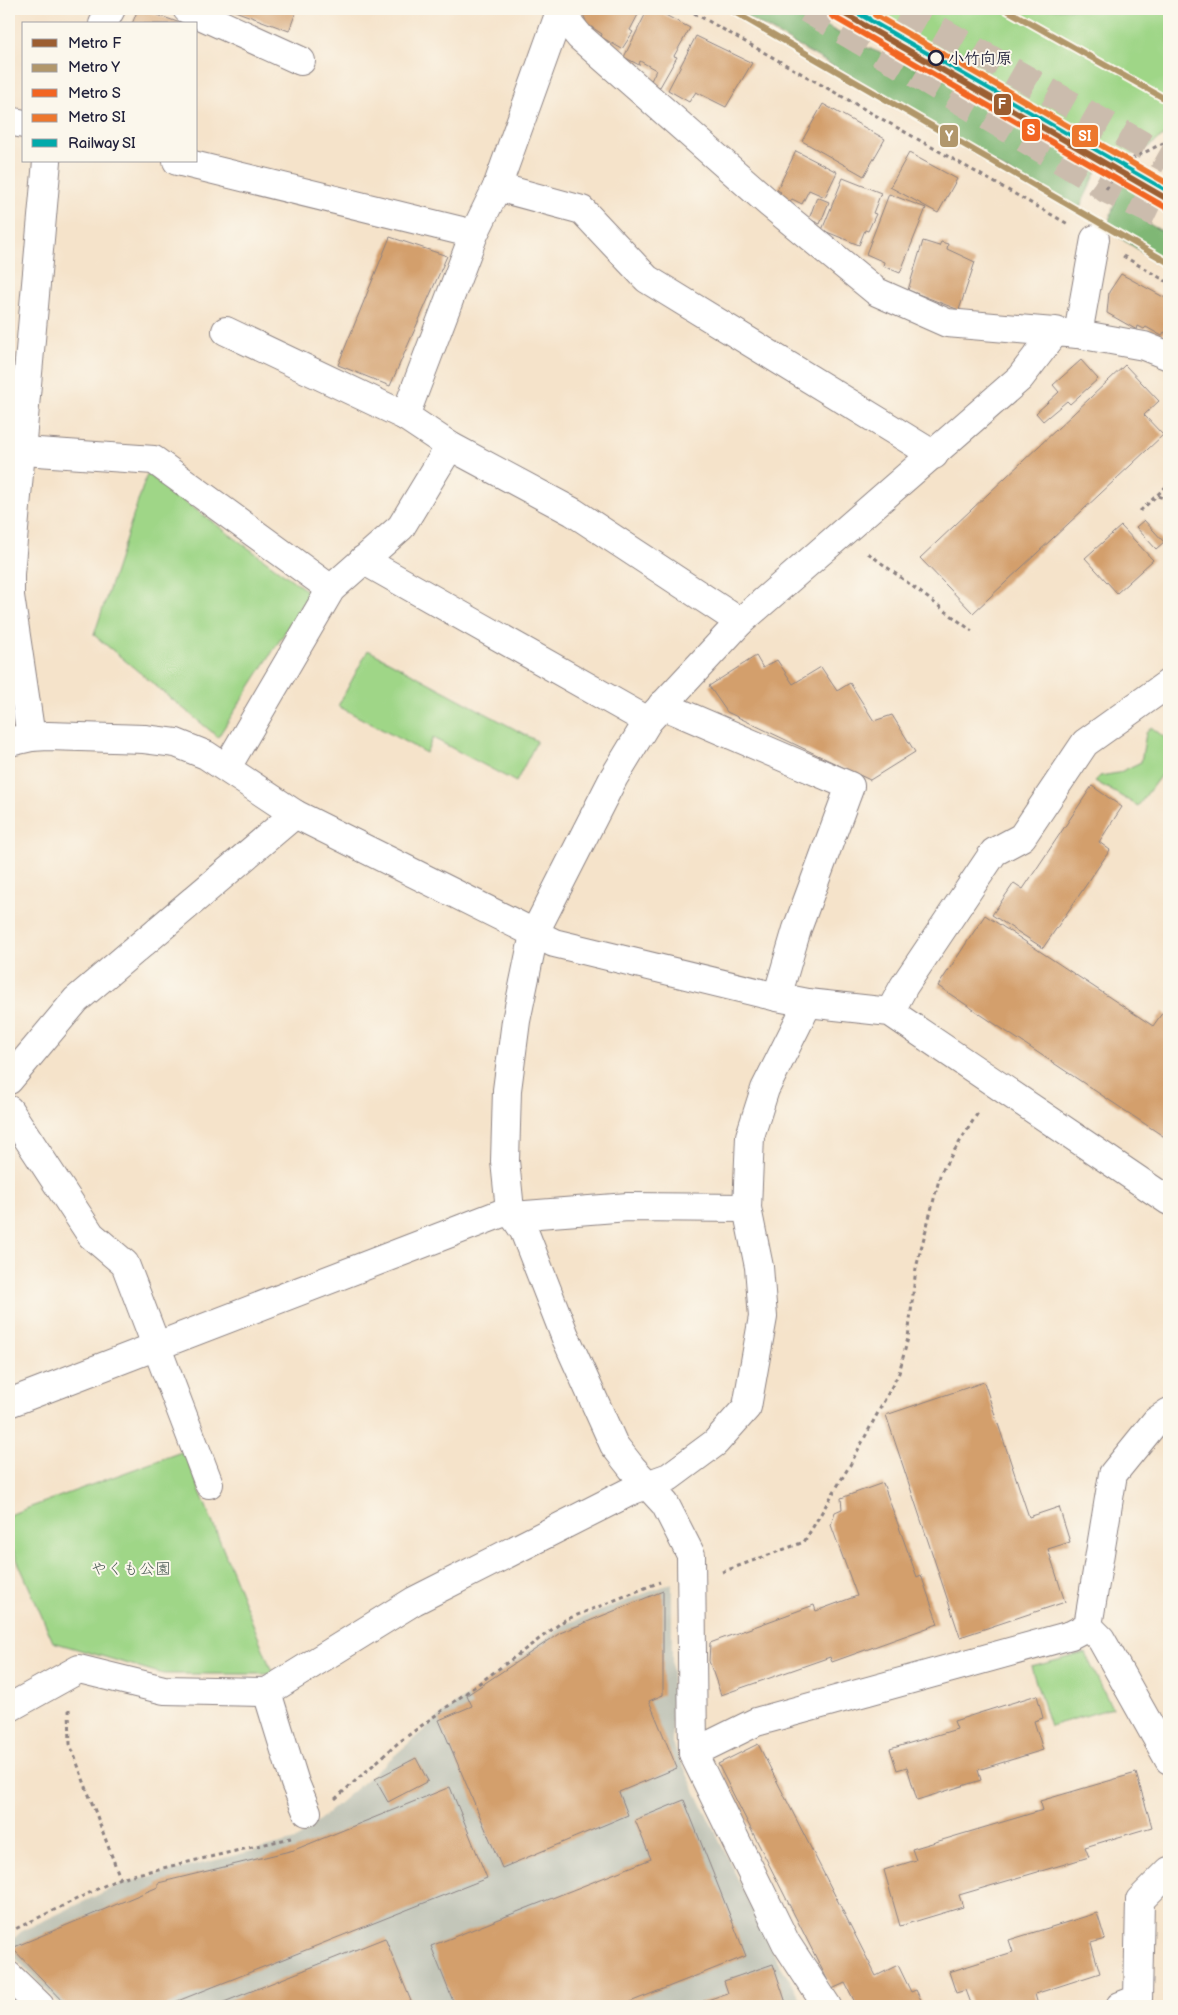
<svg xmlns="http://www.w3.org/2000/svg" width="1178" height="2015" font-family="'Balsamiq Sans','Klee One',sans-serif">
  <rect width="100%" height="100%" fill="#fbf7ec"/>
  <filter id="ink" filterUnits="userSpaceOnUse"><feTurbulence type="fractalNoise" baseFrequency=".02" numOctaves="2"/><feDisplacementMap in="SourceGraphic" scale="10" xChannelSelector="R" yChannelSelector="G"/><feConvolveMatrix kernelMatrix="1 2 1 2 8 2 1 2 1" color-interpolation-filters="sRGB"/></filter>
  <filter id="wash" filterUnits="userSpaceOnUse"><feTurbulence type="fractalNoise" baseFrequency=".0096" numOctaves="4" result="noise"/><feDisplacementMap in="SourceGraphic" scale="20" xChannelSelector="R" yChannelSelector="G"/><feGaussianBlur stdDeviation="1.12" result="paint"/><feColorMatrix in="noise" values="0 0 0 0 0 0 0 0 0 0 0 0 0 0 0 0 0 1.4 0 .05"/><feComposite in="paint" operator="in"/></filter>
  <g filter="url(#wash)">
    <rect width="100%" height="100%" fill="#f5e3ca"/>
    <polygon fill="#c3c6b9" points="672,1583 672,1743 777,1960 806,2006 61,2006 9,1951 9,1943 22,1931 121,1884 296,1840 444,1713 566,1624"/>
    <g fill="#9fd687" stroke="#607c61">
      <polygon points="841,9 1169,9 1169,132 1148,147 1097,171 963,87 836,18"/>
      <polygon points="147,474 310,593 218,737 94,635"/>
      <polygon points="368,650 537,741 516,782 433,738 426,753 338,706"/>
      <polygon points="1151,727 1169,741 1169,764 1138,806 1095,781 1100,776 1118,773 1141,762 1146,733"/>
      <polygon points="184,1451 273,1674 163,1674 53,1642 9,1541 9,1515"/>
      <polygon points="1085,1653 1112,1708 1050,1726 1031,1667"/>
    </g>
    <g fill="#7fb774" stroke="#506c58">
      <polygon points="733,9 795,9 861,45 946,80 1097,171 1077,213 858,80"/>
      <polygon points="1122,182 1154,202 1147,223 1169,235 1169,269 1106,229"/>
    </g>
    <g id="blocks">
      <g fill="#d39f6c">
        <polygon points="138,9 141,9 183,24 132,24"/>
        <polygon points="236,9 297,9 289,31 235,11"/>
        <polygon points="581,9 641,9 630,30 633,32 622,49 601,37 602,34 587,24"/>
        <polygon points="648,9 654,9 690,28 674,56 677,57 660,87 650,83 656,70 640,61 639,65 624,57"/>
        <polygon points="696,36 752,63 726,107 696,92 689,102 668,90"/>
        <polygon points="823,104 885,139 864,176 802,141"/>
        <polygon points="796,151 837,172 825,197 809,190 802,204 792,199 790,202 778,196 781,192 777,190"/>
        <polygon points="909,153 957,179 938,213 890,187"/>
        <polygon points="843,178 881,193 873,213 876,214 868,231 865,230 859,245 822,230"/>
        <polygon points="889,194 926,208 900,273 883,266 884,262 866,254"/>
        <polygon points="817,197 829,202 820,224 809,219"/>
        <polygon points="390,237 447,256 390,386 338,365"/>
        <polygon points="923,241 939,246 941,242 948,244 947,249 975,262 959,310 908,290"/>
        <polygon points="1121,274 1169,300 1169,335 1164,332 1162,336 1146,327 1144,329 1138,326 1137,330 1107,313 1109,292"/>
        <polygon points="1081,360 1098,379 1070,404 1067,401 1043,421 1036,413 1059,392 1053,385"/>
        <polygon points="1125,365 1159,401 1144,415 1163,435 973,613 920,558"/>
        <polygon points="1144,520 1164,542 1156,549 1136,527"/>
        <polygon points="1121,526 1153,560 1117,593 1085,558"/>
        <polygon points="756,656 763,668 777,660 793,684 821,667 837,691 850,683 874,721 892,715 915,752 870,780 727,712 709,686"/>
        <polygon points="1092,786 1122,807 1099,842 1110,850 1043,948 992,915 1014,883 1023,889"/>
        <polygon points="985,915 1153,1026 1163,1012 1169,1017 1169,1140 938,986"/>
        <polygon points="984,1382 1029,1517 1059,1507 1070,1542 1048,1549 1065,1602 960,1637 886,1415"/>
        <polygon points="883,1483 917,1577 921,1575 938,1624 832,1662 830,1657 721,1695 709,1661 710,1643 814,1605 816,1611 857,1596 831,1525 835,1512 842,1509 841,1498"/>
        <polygon points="663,1591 663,1695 649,1701 677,1768 619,1792 628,1815 502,1868 439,1720 472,1706 467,1695 560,1633"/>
        <polygon points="1037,1695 1043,1718 1034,1721 1043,1750 978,1770 981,1780 917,1800 907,1767 897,1770 890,1749 957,1729 954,1721"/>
        <polygon points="758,1744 876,1976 898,1965 911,1992 916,1990 924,2006 857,2006 845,1983 832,1989 718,1764"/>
        <polygon points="416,1758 428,1781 388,1802 375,1779"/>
        <polygon points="1136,1773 1152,1827 1085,1847 1089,1857 959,1895 963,1907 900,1926 884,1870 916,1860 912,1849 1043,1810 1040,1801"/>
        <polygon points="450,1787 487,1878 165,2006 68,2006 12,1948 158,1887 158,1883 294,1850"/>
        <polygon points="684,1800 746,1956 620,2006 455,2006 431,1946 651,1859 635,1820"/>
        <polygon points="1097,1913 1105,1939 1091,1943 1100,1973 1035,1994 1038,2005 1034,2006 972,2006 966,1990 956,1993 949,1972 1013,1952 1009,1940"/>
        <polygon points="385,1938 413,2006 214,2006"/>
        <polygon points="773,1964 787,2006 690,2006 728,1993 724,1981"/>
      </g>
    </g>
  </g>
  <g filter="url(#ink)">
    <use href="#blocks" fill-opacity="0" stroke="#8c8282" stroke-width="1"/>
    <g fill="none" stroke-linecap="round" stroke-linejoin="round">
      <g stroke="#cbbcad" stroke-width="28" stroke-dasharray="28 14" stroke-linecap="butt">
        <polyline points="807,9 1096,181 1106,189 1169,219"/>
        <polyline points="902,9 1169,160"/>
      </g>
      <defs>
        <g id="minor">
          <polyline points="187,9 301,61"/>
          <polyline points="557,9 580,37 770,204 877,292 947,323 1078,334 1144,346 1169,356"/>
          <polyline points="103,24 111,9"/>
          <polyline points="9,121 24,124"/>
          <polyline points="177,161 474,234"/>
          <polyline points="497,187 582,210 647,279 934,455"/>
          <polyline points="226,331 405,416 450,446 573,512 740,622"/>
          <polyline points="1078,334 1095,239"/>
          <polyline points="405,416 474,234 497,187 561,9"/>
          <polyline points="9,450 154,460 331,589"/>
          <polyline points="363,560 648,721"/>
          <polyline points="662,705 850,786 797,929 777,997"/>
          <polyline points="31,737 10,596 10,574 47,161"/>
          <polyline points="9,742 31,737 48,736 144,739 176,743 206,755 295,814 554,943 777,997 808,1003 890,1012 1169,1201"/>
          <polyline points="227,767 331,589 401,527 450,446"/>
          <polyline points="890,1012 904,986 994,852 1022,837 1085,743 1169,683"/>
          <polyline points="9,1080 76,1000 295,814"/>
          <polyline points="9,1110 91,1235 125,1264 209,1484"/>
          <polyline points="513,1216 628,1207 747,1208"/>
          <polyline points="9,1403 510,1210"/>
          <polyline points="1088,1626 1101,1639 1169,1760"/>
          <polyline points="267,1692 295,1783 307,1812"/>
          <polyline points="9,1708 79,1669 164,1690 267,1692 414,1601 633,1490 669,1477 715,1443 747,1407 763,1317 759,1267 747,1208 750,1136 765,1089 808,1003"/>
          <polyline points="693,1753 756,1722 1071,1635 1088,1626 1113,1474 1156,1421 1169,1412"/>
          <polyline points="9,1976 40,2006"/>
          <polyline points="827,2006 786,1943 693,1753 691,1555 665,1504 632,1468 614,1445 565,1336 524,1231 510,1210 505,1161 507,1090 516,1021 534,934 614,777 648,721 740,622 1020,378 1056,331"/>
          <polyline points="1120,2006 1138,1999 1140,1900 1169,1871"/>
        </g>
      </defs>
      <use href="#minor" stroke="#8c8282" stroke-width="30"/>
      <g stroke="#8c8282" stroke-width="3" stroke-dasharray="4 4" stroke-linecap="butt">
        <polyline points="687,9 1068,224"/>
        <polyline points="1106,189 1124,163 1169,140"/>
        <polyline points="1123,256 1169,283"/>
        <polyline points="1158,496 1169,500"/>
        <polyline points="1140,511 1169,484"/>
        <polyline points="868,553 972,631"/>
        <polyline points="722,1572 804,1542 850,1465 899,1373 908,1338 916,1268 941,1172 979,1111"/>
        <polyline points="69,1709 70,1744 120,1878"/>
        <polyline points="335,1799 398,1743 565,1620 660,1582"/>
        <polyline points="9,1932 120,1878 291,1838"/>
      </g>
      <use href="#minor" stroke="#fff" stroke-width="28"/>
      <defs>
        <polyline id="rail-1" points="851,9 1169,191"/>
      </defs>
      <use href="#rail-1" stroke="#fbf7ec" stroke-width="10"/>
      <use href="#rail-1" stroke="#01aaaa" stroke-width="6"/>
      <defs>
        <polyline id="metro-1" points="836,9 1169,200"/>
        <g id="metro-2">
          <polyline points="729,9 1169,263"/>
          <polyline points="1005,9 1169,101"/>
        </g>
        <polyline id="metro-3" points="832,16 1165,207"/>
        <polyline id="metro-4" points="875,15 1165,182"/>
      </defs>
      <use href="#metro-1" stroke="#fbf7ec" stroke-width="10"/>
      <use href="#metro-2" stroke="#fbf7ec" stroke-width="10"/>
      <use href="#metro-3" stroke="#fbf7ec" stroke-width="10"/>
      <use href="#metro-4" stroke="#fbf7ec" stroke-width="10"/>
      <use href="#metro-1" stroke="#9c5e31" stroke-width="6"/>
      <use href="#metro-2" stroke="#b1976b" stroke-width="6"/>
      <use href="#metro-3" stroke="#f26522" stroke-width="6"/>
      <use href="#metro-4" stroke="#ed772d" stroke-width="6"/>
    </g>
  </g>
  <circle fill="#fbf7ec" stroke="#22223b" stroke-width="2.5" cx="936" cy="58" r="7"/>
  <g text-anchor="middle" stroke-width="4" stroke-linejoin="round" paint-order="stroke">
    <g font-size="16" font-weight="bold" fill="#22223b" stroke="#fbf7ec" text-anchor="start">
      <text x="948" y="64">小竹向原</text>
    </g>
    <g font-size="16" fill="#485852" stroke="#fbf7ec">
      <text x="131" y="1574">やくも公園</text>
    </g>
  </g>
  <g stroke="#fbf7ec" stroke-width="2">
    <rect x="993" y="93" width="19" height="23" rx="5" fill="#9c5e31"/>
    <rect x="1021" y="118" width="20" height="24" rx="5" fill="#f26522"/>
    <rect x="1071" y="124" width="28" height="24" rx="5" fill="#ed772d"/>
    <rect x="939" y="124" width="20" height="24" rx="5" fill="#b1976b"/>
  </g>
  <g font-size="14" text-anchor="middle" font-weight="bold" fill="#fff">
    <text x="1002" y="109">F</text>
    <text x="1031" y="135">S</text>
    <text x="1085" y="141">SI</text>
    <text x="949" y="141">Y</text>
  </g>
  <rect width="1178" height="2015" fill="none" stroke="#fbf7ec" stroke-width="30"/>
  <rect x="22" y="22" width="175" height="140" fill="#fbf7ec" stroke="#a4a2a5"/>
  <rect x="32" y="39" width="25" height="8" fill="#9c5e31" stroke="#a4a2a5"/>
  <text x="68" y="48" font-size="15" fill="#22223b">Metro F</text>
  <rect x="32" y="64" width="25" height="8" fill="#b1976b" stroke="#a4a2a5"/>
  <text x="68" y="72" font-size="15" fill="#22223b">Metro Y</text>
  <rect x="32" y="89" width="25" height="8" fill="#f26522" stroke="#a4a2a5"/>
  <text x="68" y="98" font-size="15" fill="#22223b">Metro S</text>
  <rect x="32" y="114" width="25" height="8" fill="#ed772d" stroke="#a4a2a5"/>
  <text x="68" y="122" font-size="15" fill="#22223b">Metro SI</text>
  <rect x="32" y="139" width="25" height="8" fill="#01aaaa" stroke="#a4a2a5"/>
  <text x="68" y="148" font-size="15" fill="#22223b">Railway SI</text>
</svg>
